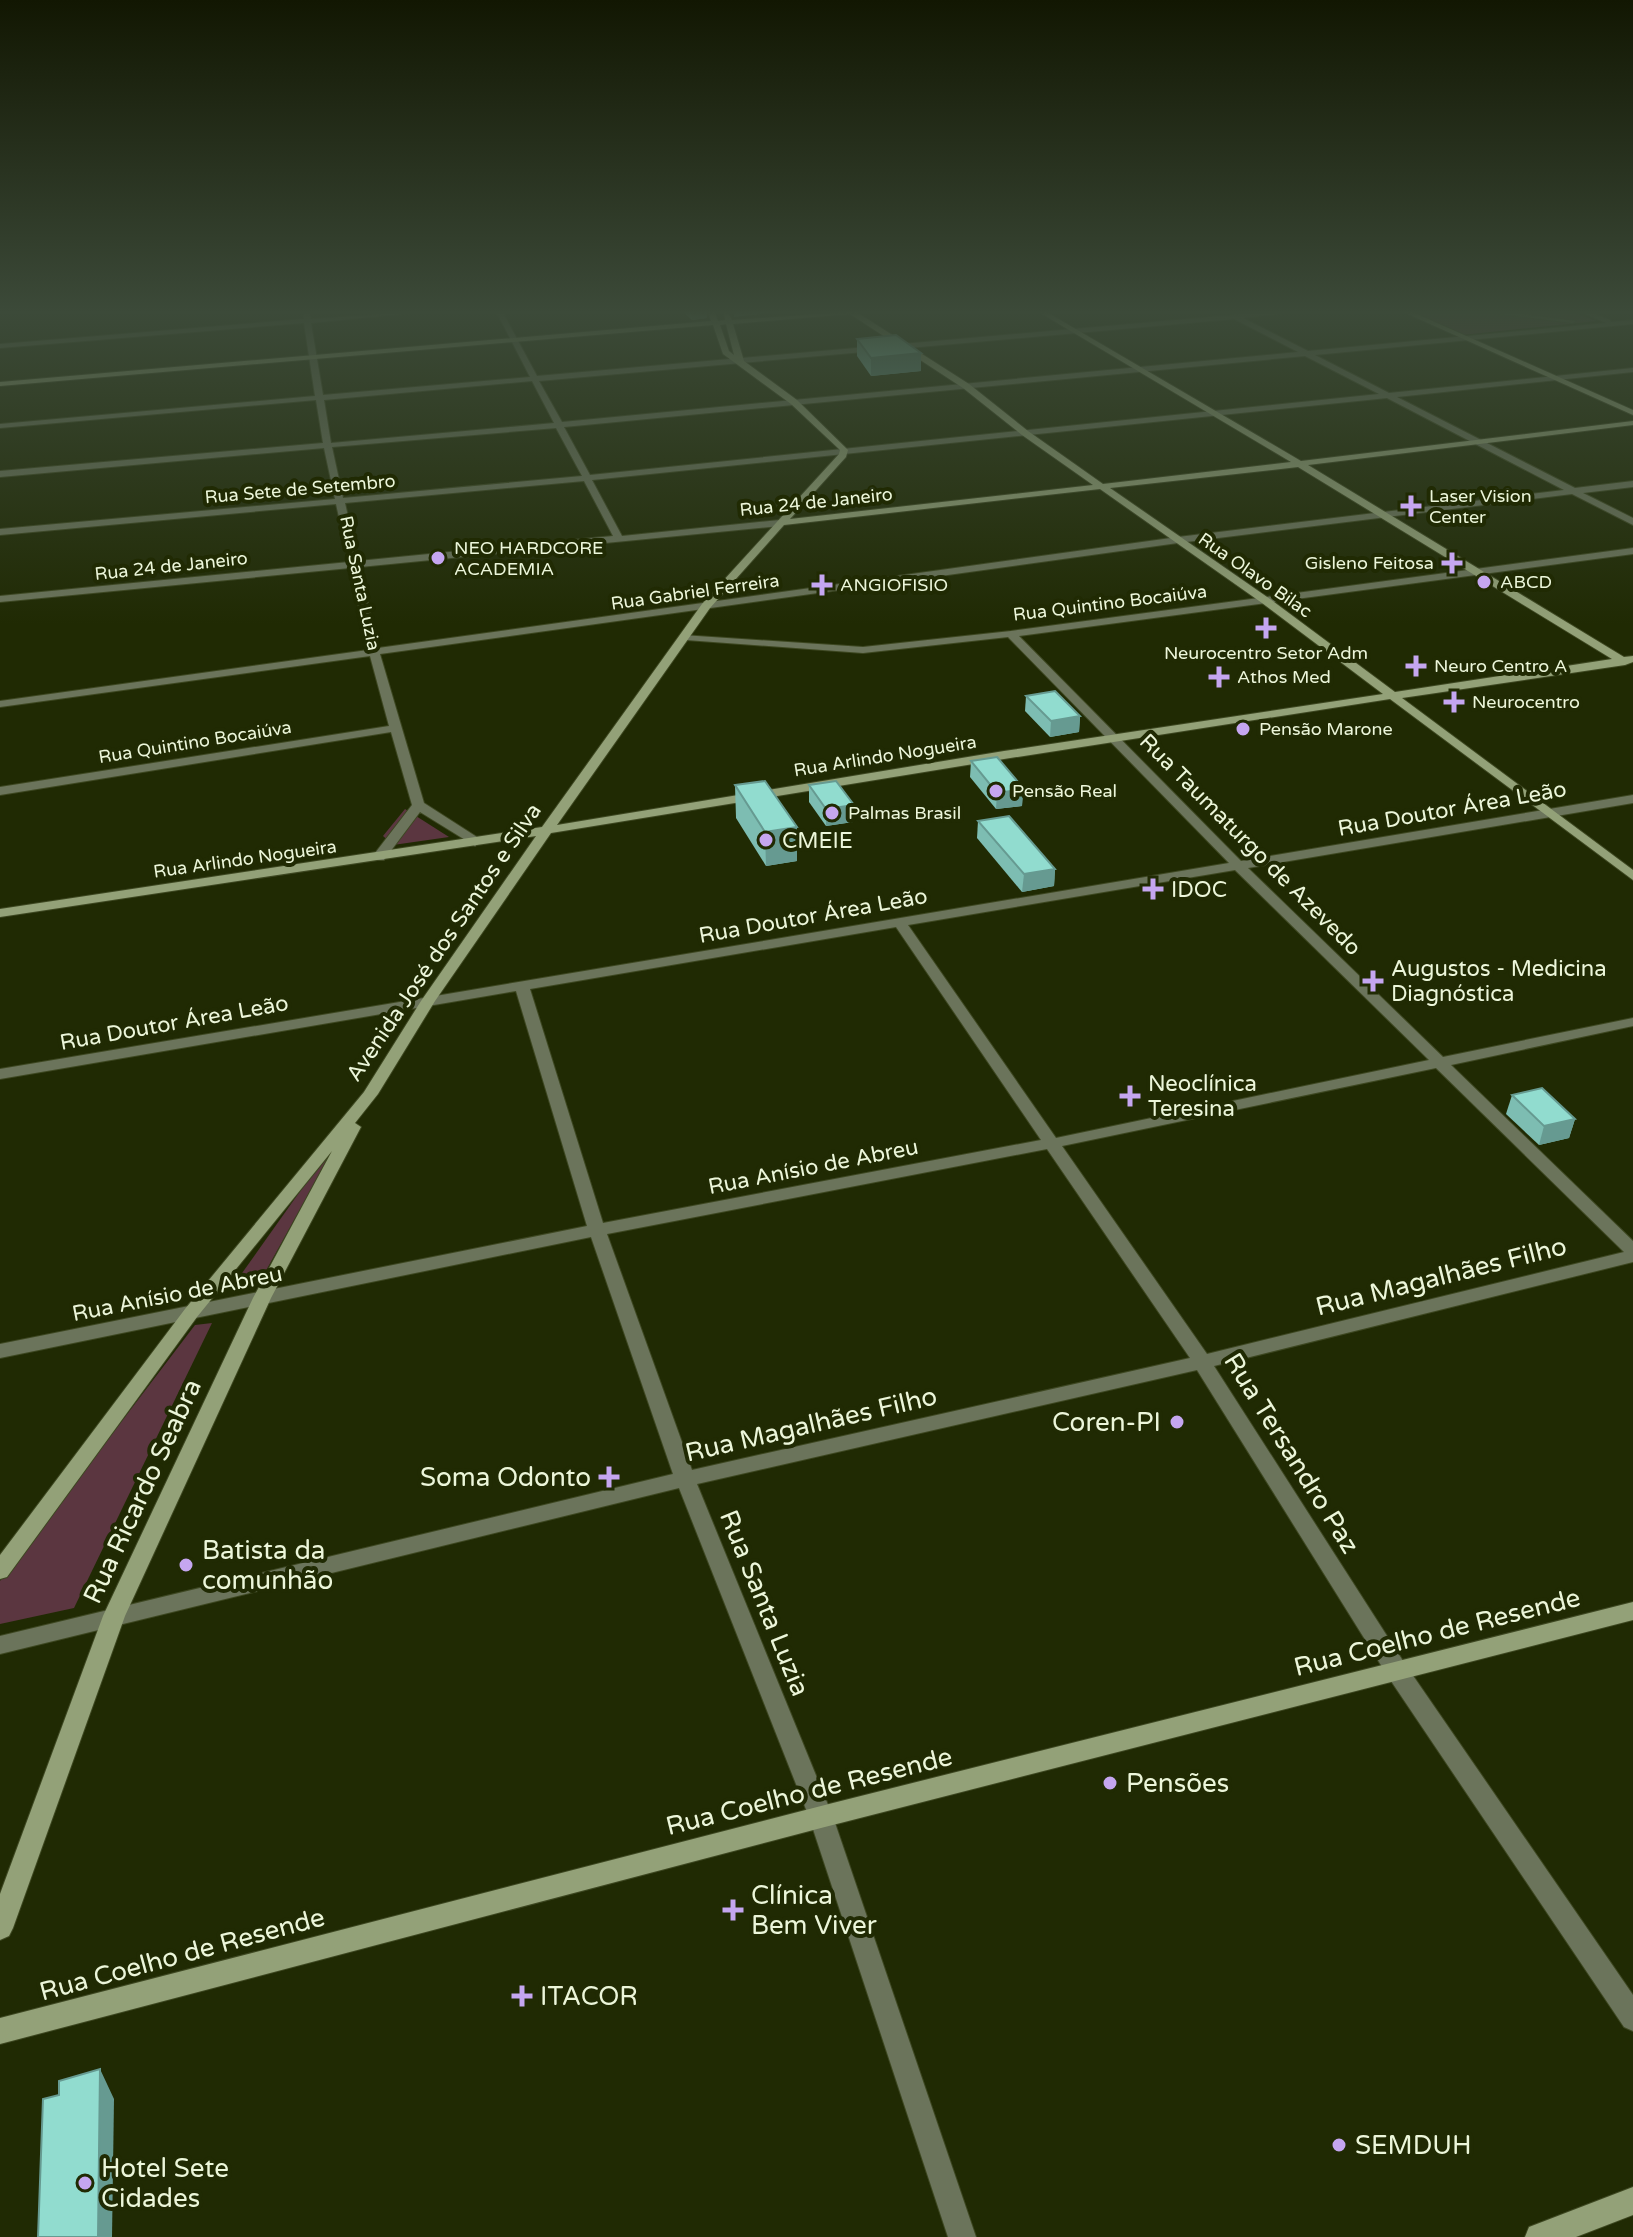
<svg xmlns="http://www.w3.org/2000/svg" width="1633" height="2237" font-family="'Varela Round',sans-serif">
  <rect width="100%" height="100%" fill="#202a03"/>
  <g fill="#5b3640">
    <polygon points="1408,311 1569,311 1597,321 1462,335"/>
    <polygon points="405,809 449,837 393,845 383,836"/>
    <polygon points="347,1125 258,1285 235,1283"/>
    <polygon points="212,1323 74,1608 0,1624 0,1581 195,1325"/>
  </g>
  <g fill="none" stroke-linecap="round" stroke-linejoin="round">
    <defs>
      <g id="street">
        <path d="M303,311H309L311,319L431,311L311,323L323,395L530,377L496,311H502L537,376L1277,311H1303L1243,318L1308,351L1606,323L1578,311H1587L1610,320L1611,322L1633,320V324L1315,355L1389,393L1633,368V372L1397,397L1575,488L1633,481V487L1583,493L1633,518V525L1572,494L1178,543L380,654L424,803L480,839L481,842L475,846L420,812L384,860H374L372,857L412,805L391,732L0,795V787L389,726L370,656L0,707V701L368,650L350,568L0,602V596L349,562L336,504L0,535V529L335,499L324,448L0,477V471L323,443L316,400L0,428V424L315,396L304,323L0,348V344L304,319ZM1234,319L1298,352L562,422L539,381ZM1305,356L1379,394L590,475L564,427ZM532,381L554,423L331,443L324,400ZM1387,398L1564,490L1178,537L378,648L360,567L780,526L785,523L780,520L622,536L592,480ZM556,428L582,476L343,498L332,447ZM584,481L613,536L358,561L345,503Z"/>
        <polygon points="1476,311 1498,311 1576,321 1573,323"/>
        <path d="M1633,548V554L1019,636L1241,861L1633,795V803L1248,868L1443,1057L1633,1018V1026L1451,1065L1633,1241V1262L1214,1366L1405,1664L1633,1995V2031L1624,2027L1389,1678L1197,1370L697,1484L833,1817L976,2237H948L809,1817L679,1488L0,1654V1636L673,1474L591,1237L0,1358V1344L587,1226L516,991L0,1079V1069L1229,863L1008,637L863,653L686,640L681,637L682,635L863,647L1011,631ZM1235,870L1429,1060L1056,1138L908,925ZM896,927L1041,1140L603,1223L530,989ZM1436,1068L1624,1252L1207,1354L1062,1146ZM1047,1149L1190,1358L692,1470L607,1234Z"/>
      </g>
      <g id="secondary">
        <path d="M708,311H714L718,321L725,320L724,313L727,311L732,320L860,311L858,313L969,384L1028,431L1103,484L1291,462L1037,311H1045L1301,461L1633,421V425L1308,465L1624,657L1633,656V662L1625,665L1402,698L1633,870V880L1390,699L1004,759L551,833L435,1001L378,1094L355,1123L361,1127L271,1298L125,1616L13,1928L9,1936L0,1940V1894L103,1616L253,1298L332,1151L197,1317L7,1577L0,1579V1555L185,1309L364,1092L421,1001L536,836L0,917V909L542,827L702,604L839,454L840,450L791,404L723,354L713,325L0,386V382L711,321ZM850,314L963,388L1022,435L1093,485L790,519L846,457L848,450L797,400L744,361L733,324ZM726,324L734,355L729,351L720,325ZM1298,467L1612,659L1395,692L1270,599L1110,488ZM1100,489L1262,603L1383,694L1004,751L557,825L710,608L784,525Z"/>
        <polygon points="1401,311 1410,311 1633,410 1633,415"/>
        <polygon points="1633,1602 1633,1620 821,1828 0,2044 0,2018 821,1806"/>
        <polygon points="1633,2187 1633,2215 1576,2237 1525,2237 1529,2227"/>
      </g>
    </defs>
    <use href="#street" stroke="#3d4721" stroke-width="2"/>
    <use href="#secondary" stroke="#3d4721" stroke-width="2"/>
    <use href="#street" fill="#6b745b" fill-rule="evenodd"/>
    <use href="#secondary" fill="#93a178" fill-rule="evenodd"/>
  </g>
  <g fill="#7dbdb2">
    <polygon points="682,311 707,311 707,318 692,320"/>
    <polygon points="857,339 921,353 921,371 871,376 857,356"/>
    <polygon points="1026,696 1080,716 1079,732 1050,737 1025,711"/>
    <polygon points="971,761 1022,806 996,809 970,777"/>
    <polygon points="735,785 797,861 766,866 736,818"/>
    <polygon points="809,785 854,805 853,822 826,826 809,802"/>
    <polygon points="978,821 1055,869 1054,886 1022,892 977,838"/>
    <polygon points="1512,1095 1575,1119 1569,1138 1539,1145 1506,1114"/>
  </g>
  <g fill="#669a91">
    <polygon points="692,311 707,311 707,318 692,320"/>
    <polygon points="734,311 777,311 777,312 734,317"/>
    <polygon points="921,353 921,371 871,376 871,358"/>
    <polygon points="1080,716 1079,732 1050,737 1051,721"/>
    <polygon points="1024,789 1022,806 996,809 997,793"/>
    <polygon points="854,805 853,822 826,826 826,809"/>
    <polygon points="797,827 797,861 766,866 765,832"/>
    <polygon points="1055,869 1054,886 1022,892 1024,874"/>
    <polygon points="1575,1119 1569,1138 1539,1145 1544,1126"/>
    <polygon points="100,2069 114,2099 112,2237 98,2237"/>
  </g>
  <g fill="#91dccf" stroke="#669a91" stroke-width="2">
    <polygon points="896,335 921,353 871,358 857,339"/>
    <polygon points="1055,691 1080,716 1051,721 1026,696"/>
    <polygon points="997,757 1024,789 997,793 971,761"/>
    <polygon points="765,781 797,827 765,832 735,785"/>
    <polygon points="836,781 854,805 826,809 809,785"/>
    <polygon points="1009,816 1055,869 1024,874 978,821"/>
    <polygon points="1542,1088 1575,1119 1544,1126 1512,1095"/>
    <polygon points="100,2069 98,2237 38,2237 43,2099 59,2095 59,2081"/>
  </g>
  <linearGradient id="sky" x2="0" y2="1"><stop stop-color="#121702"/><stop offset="0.5" stop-color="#3c4a39"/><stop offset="1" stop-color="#3c4a39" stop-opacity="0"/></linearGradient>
  <rect width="1633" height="624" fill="url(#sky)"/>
  <g fill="#c5a6f0" stroke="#202a03" stroke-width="3">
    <path d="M1407 494h8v8h8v8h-8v8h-8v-8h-8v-8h8z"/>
    <circle cx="438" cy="558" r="8"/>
    <path d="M1448 551h8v8h8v8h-8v8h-8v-8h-8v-8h8z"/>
    <circle cx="1484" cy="582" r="8"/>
    <path d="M818 573h8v8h8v8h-8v8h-8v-8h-8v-8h8z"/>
    <path d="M1262 616h8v8h8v8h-8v8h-8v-8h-8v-8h8z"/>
    <path d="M1412 654h8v8h8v8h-8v8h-8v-8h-8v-8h8z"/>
    <path d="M1215 665h8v8h8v8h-8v8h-8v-8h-8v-8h8z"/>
    <path d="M1450 690h8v8h8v8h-8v8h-8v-8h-8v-8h8z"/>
    <circle cx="1243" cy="729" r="8"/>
    <circle cx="996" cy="791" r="8"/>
    <circle cx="832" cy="813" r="8"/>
    <circle cx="766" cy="840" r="8"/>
    <path d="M1149 877h8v8h8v8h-8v8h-8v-8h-8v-8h8z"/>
    <path d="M1369 969h8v8h8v8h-8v8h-8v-8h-8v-8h8z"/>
    <path d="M1126 1084h8v8h8v8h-8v8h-8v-8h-8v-8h8z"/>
    <circle cx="1177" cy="1422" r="8"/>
    <path d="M605 1465h8v8h8v8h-8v8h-8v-8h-8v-8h8z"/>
    <circle cx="186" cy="1565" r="8"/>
    <circle cx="1110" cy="1783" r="8"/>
    <path d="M729 1898h8v8h8v8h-8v8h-8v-8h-8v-8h8z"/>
    <path d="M518 1984h8v8h8v8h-8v8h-8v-8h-8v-8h8z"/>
    <circle cx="1339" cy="2145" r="8"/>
    <circle cx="85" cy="2183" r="8"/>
  </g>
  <g text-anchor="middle" stroke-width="8" stroke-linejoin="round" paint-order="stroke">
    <g font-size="18" fill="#ecf6da" stroke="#202a03">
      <text transform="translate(300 489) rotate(-5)" y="6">Rua Sete de Setembro</text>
      <text transform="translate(816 502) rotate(-6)" y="6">Rua 24 de Janeiro</text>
      <text transform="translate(171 566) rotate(-6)" y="6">Rua 24 de Janeiro</text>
      <text transform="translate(1255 575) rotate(35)" y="6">Rua Olavo Bilac</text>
      <text transform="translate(360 583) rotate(78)" y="6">Rua Santa Luzia</text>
      <text transform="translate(695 592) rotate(-8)" y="6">Rua Gabriel Ferreira</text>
      <text transform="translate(1110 603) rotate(-7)" y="6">Rua Quintino Bocaiúva</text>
      <text transform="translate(195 742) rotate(-9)" y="6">Rua Quintino Bocaiúva</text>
      <text transform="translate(885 756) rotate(-9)" y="6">Rua Arlindo Nogueira</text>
      <text transform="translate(245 859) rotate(-8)" y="6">Rua Arlindo Nogueira</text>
    </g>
    <g font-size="18" fill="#ecf6da" stroke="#202a03" text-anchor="start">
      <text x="1429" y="502">Laser Vision<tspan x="1429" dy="21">Center</tspan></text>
      <text x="454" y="554">NEO HARDCORE<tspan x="454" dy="21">ACADEMIA</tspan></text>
      <text x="1434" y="569" text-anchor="end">Gisleno Feitosa</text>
      <text x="1500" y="588">ABCD</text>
      <text x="840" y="591">ANGIOFISIO</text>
      <text x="1266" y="659" text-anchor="middle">Neurocentro Setor Adm</text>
      <text x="1434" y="672">Neuro Centro A</text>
      <text x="1237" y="683">Athos Med</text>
      <text x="1472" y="708">Neurocentro</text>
      <text x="1259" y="735">Pensão Marone</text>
      <text x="1012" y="797">Pensão Real</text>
      <text x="848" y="819">Palmas Brasil</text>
    </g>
    <g font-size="22" fill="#ecf6da" stroke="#202a03">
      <text transform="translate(1452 808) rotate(-10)" y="8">Rua Doutor Área Leão</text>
      <text transform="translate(1251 844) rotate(45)" y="8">Rua Taumaturgo de Azevedo</text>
      <text transform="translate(813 915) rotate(-10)" y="8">Rua Doutor Área Leão</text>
      <text transform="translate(443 942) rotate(-56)" y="8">Avenida José dos Santos e Silva</text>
      <text transform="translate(174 1022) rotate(-10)" y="8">Rua Doutor Área Leão</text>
      <text transform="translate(813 1166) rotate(-11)" y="8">Rua Anísio de Abreu</text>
      <text transform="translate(177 1293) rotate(-11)" y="8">Rua Anísio de Abreu</text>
    </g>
    <g font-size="22" fill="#ecf6da" stroke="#202a03" text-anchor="start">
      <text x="782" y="848">CMEIE</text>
      <text x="1171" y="897">IDOC</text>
      <text x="1391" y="976">Augustos - Medicina<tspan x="1391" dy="25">Diagnóstica</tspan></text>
      <text x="1148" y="1091">Neoclínica<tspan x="1148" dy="25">Teresina</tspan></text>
    </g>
    <g font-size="26" fill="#ecf6da" stroke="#202a03">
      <text transform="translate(1441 1276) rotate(-14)" y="9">Rua Magalhães Filho</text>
      <text transform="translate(811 1424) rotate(-13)" y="9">Rua Magalhães Filho</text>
      <text transform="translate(1292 1453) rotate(58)" y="9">Rua Tersandro Paz</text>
      <text transform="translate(142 1491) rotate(-65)" y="9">Rua Ricardo Seabra</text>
      <text transform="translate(765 1603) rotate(68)" y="9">Rua Santa Luzia</text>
      <text transform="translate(1437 1632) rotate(-14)" y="9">Rua Coelho de Resende</text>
      <text transform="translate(809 1791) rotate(-14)" y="9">Rua Coelho de Resende</text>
      <text transform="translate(182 1954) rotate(-15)" y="9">Rua Coelho de Resende</text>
    </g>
    <g font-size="26" fill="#ecf6da" stroke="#202a03" text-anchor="start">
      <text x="1161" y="1431" text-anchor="end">Coren-PI</text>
      <text x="591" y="1486" text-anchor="end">Soma Odonto</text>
      <text x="202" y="1559">Batista da<tspan x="202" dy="30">comunhão</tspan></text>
      <text x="1126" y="1792">Pensões</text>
      <text x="751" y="1904">Clínica<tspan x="751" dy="30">Bem Viver</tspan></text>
      <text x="540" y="2005">ITACOR</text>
      <text x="1355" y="2154">SEMDUH</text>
      <text x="101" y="2177">Hotel Sete<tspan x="101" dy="30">Cidades</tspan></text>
    </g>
  </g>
</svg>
